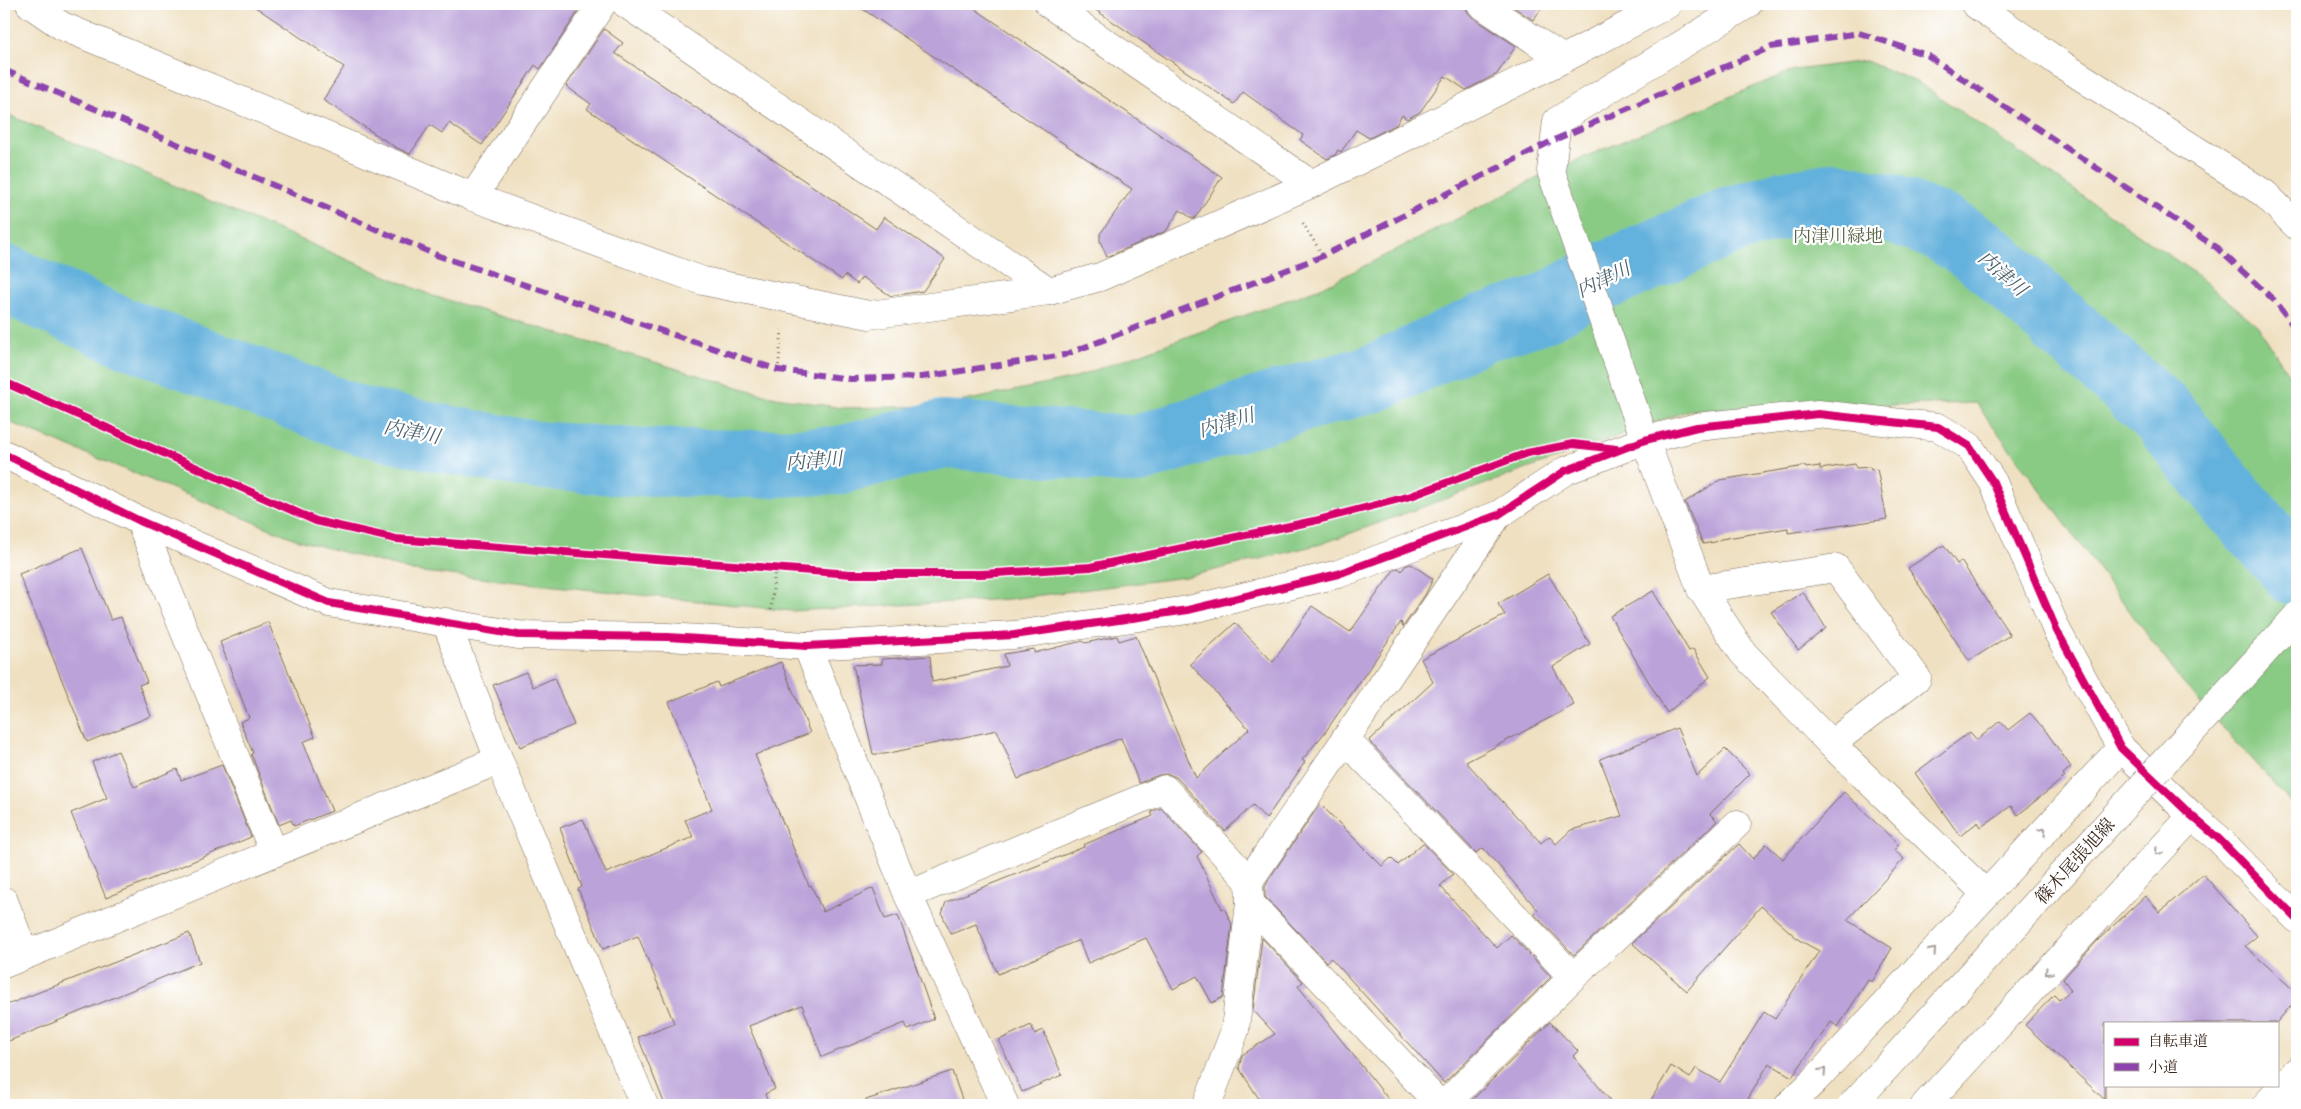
<svg xmlns="http://www.w3.org/2000/svg" width="2301" height="1109" font-family="'IM FELL English','Noto Serif JP',serif">
  <rect width="100%" height="100%" fill="#fff"/>
  <filter id="ink" filterUnits="userSpaceOnUse"><feTurbulence type="fractalNoise" baseFrequency=".02" numOctaves="2"/><feDisplacementMap in="SourceGraphic" scale="10" xChannelSelector="R" yChannelSelector="G"/><feConvolveMatrix kernelMatrix="1 2 1 2 8 2 1 2 1" color-interpolation-filters="sRGB"/></filter>
  <filter id="wash" filterUnits="userSpaceOnUse"><feTurbulence type="fractalNoise" baseFrequency=".0096" numOctaves="4" result="noise"/><feDisplacementMap in="SourceGraphic" scale="20" xChannelSelector="R" yChannelSelector="G"/><feGaussianBlur stdDeviation="1.12" result="paint"/><feColorMatrix in="noise" values="0 0 0 0 0 0 0 0 0 0 0 0 0 0 0 0 0 1.4 0 .05"/><feComposite in="paint" operator="in"/></filter>
  <g filter="url(#wash)">
    <rect width="100%" height="100%" fill="#efe0c1"/>
    <polygon fill="#89cb84" stroke="#627a51" points="1866,61 1919,83 2193,272 2258,326 2297,388 2297,810 2182,682 1976,403 1689,410 1321,544 1186,577 1009,599 792,611 413,571 298,540 4,420 4,113 433,296 765,395 841,408 940,406 1071,379 1323,287 1551,171 1794,70"/>
    <g fill="none" stroke-linecap="round" stroke-linejoin="round">
      <polyline stroke="#64b1dd" stroke-width="68" points="4,278 118,330 358,420 434,437 534,455 631,462 758,464 840,460 943,434 1135,450 1286,402 1375,378 1482,328 1541,310 1598,279 1730,221 1787,204 1835,196 1887,207 1942,228 1982,253 2164,416 2231,500 2297,573"/>
    </g>
    <g id="blocks">
      <g fill="#bba3d9">
        <polygon points="251,4 567,4 578,12 540,69 535,65 482,145 449,123 442,133 430,125 410,154 395,147 323,100 344,67"/>
        <polygon points="855,4 968,4 1222,177 1195,218 1193,219 1180,210 1166,231 1107,257 1100,241 1100,234 1132,189"/>
        <polygon points="1087,4 1466,4 1467,11 1472,17 1516,46 1497,74 1466,90 1445,76 1420,112 1407,119 1402,115 1396,125 1369,138 1356,130 1341,152 1338,150 1335,155 1327,159 1300,140 1303,135 1243,92 1234,104"/>
        <polygon points="1509,4 1545,4 1533,20"/>
        <polygon points="604,29 623,43 615,53 876,229 884,217 945,259 923,291 891,296 862,277 857,284 845,275 842,280 587,109 591,104 566,86"/>
        <polygon points="1855,464 1856,468 1870,467 1871,470 1877,469 1887,519 1788,533 1788,528 1721,539 1715,542 1703,544 1685,502 1720,480 1805,466 1806,468 1820,466 1820,469"/>
        <polygon points="1944,545 1957,564 1961,561 2010,635 1969,661 1908,568"/>
        <polygon points="82,548 111,620 121,617 147,682 139,685 151,716 87,742 19,574"/>
        <polygon points="1411,564 1433,579 1425,595 1403,627 1401,622 1326,731 1302,760 1305,762 1266,819 1253,805 1225,831 1177,778 1169,774 1159,775 1139,783 1121,738 1018,779 997,730 885,754 873,754 853,665 882,664 882,659 930,656 932,682 1007,666 1004,654 1034,649 1034,653 1082,641 1085,643 1117,636 1119,641 1136,636 1196,778 1249,729 1190,664 1235,623 1273,662 1312,606 1350,632 1394,570 1398,568 1402,571 1405,566"/>
        <polygon points="1548,574 1590,644 1553,667 1574,705 1466,762 1541,843 1549,836 1556,844 1571,830 1622,816 1600,759 1677,728 1697,776 1725,749 1750,774 1710,814 1717,821 1574,955 1534,914 1538,910 1483,848 1476,853 1369,741 1433,682 1421,659 1505,615 1498,604"/>
        <polygon points="1653,591 1689,651 1693,649 1710,677 1667,713 1610,616"/>
        <polygon points="1803,592 1826,628 1798,650 1771,612"/>
        <polygon points="268,622 315,737 303,742 332,811 294,826 291,820 279,825 251,754 253,753 240,722 249,718 220,642"/>
        <polygon points="781,662 810,733 755,755 809,886 811,885 823,912 873,888 885,919 898,915 934,1019 908,1030 905,1023 822,1057 802,1005 749,1026 775,1089 765,1094 769,1105 665,1105 638,1037 674,1023 638,936 603,949 578,889 582,887 560,828 583,819 606,873 693,837 685,820 712,809 669,702 717,682 719,687"/>
        <polygon points="526,672 533,687 554,678 574,725 520,747 493,685"/>
        <polygon points="2030,713 2045,730 2071,767 2063,774 2065,777 2018,815 2011,806 1981,827 1978,822 1960,836 1915,773 1970,732 1977,740 2000,721 2008,730"/>
        <polygon points="118,751 134,787 177,769 181,780 222,765 251,837 106,898 71,813 107,798 92,762"/>
        <polygon points="1844,792 1899,845 1894,850 1904,859 1847,920 1892,948 1872,982 1868,980 1838,1027 1831,1022 1792,1077 1769,1063 1748,1099 1760,1105 1648,1105 1671,1066 1690,1078 1696,1068 1720,1082 1764,1012 1775,1019 1819,951 1799,940 1761,906 1687,991 1632,943 1739,844 1753,859 1766,844 1783,859"/>
        <polygon points="1320,804 1382,866 1391,858 1398,865 1423,843 1453,874 1440,886 1497,948 1511,935 1551,977 1444,1083 1331,958 1326,962 1265,897 1265,887 1269,879"/>
        <polygon points="1161,808 1202,852 1197,856 1222,909 1224,908 1232,924 1223,997 1212,1003 1197,976 1173,989 1146,938 1088,963 1079,940 998,974 976,924 951,934 942,914 946,902 1084,847 1083,845 1153,816 1151,812"/>
        <polygon points="2203,874 2257,936 2245,946 2297,993 2297,999 2276,1023 2105,1023 2105,1100 2025,1025 2054,995 2059,1000 2071,990 2063,979 2098,940 2145,896 2160,912"/>
        <polygon points="189,933 200,962 4,1043 4,1006"/>
        <polygon points="1262,938 1303,982 1298,986 1393,1105 1263,1105 1239,1068 1242,1055 1275,1034 1253,1010"/>
        <polygon points="1550,1022 1578,1051 1573,1056 1614,1105 1475,1105 1471,1101"/>
        <polygon points="1031,1025 1035,1034 1043,1030 1062,1075 1022,1092 999,1040"/>
        <polygon points="952,1071 964,1105 867,1105 866,1100"/>
      </g>
    </g>
  </g>
  <g filter="url(#ink)">
    <use href="#blocks" fill-opacity="0" stroke="#7a6a57" stroke-width="1"/>
    <g fill="none" stroke-linecap="round" stroke-linejoin="round">
      <defs>
        <g id="street">
          <polyline points="30,4 62,26 473,197 703,281 869,315 1049,291 1100,277 1311,184 1563,59 1668,4"/>
          <polyline points="626,4 1049,291"/>
          <polyline points="1049,4 1311,184"/>
          <polyline points="1481,4 1563,59"/>
          <polyline points="1748,4 1557,121 1551,171 1645,440 1701,589 1743,653 1831,744 1985,893"/>
          <polyline points="1975,4 2061,64 2265,194 2297,226"/>
          <polyline points="473,197 602,4"/>
          <polyline points="4,454 140,521 329,603 518,635 668,637 807,646 1014,635 1188,610 1338,574 1498,515 1565,471 1645,440 1697,427 1818,414 1938,427 1969,446 1993,482 2057,631 2121,748 2192,816 2219,839 2297,919"/>
          <polyline points="140,521 274,853"/>
          <polyline points="1701,589 1836,568 1917,678 1831,744"/>
          <polyline points="446,622 499,760 644,1105"/>
          <polyline points="807,646 908,895 1005,1105"/>
          <polyline points="1345,739 1573,977"/>
          <polyline points="908,895 1165,789 1249,881"/>
          <polyline points="4,901 25,955"/>
          <polyline points="1250,903 1440,1105"/>
          <polyline points="4,964 499,760"/>
          <polyline points="1207,1105 1235,1030 1250,903 1249,881 1498,515"/>
          <polyline points="1444,1105 1573,977 1737,824"/>
          <polyline points="1789,1105 1815,1080 2121,748"/>
          <polyline points="1925,1105 2192,816"/>
          <polyline points="2266,1105 2297,1071"/>
        </g>
      </defs>
      <use href="#street" stroke="#7a6a57" stroke-width="29"/>
      <g stroke="#7a6a57" stroke-width="3" stroke-dasharray="1 4" stroke-linecap="butt">
        <polyline points="1303,223 1323,256"/>
        <polyline points="778,370 782,330"/>
        <polyline points="4,382 316,521 396,539 851,574 981,574 1090,567 1314,521 1411,496 1528,453"/>
        <polyline points="771,610 775,569"/>
      </g>
      <use href="#street" stroke="#fff" stroke-width="28"/>
      <defs>
        <polyline id="secondary-bridge" points="1852,1105 2297,616"/>
      </defs>
      <use href="#secondary-bridge" stroke="#7a6a57" stroke-width="29" stroke-linecap="butt"/>
      <use href="#secondary-bridge" stroke="#fff" stroke-width="28"/>
      <polyline stroke="#8e44ad" stroke-width="6" stroke-dasharray="12 6" stroke-linecap="butt" points="4,70 439,256 778,370 851,379 922,377 1064,355 1323,256 1554,140 1771,47 1859,33 1927,55 2217,248 2277,303 2297,331"/>
      <defs>
        <g id="cycleway">
          <polyline points="4,382 316,521 396,539 851,574 981,574 1090,567 1314,521 1411,496 1527,453 1573,444 1617,449"/>
          <polyline points="4,454 140,521 329,603 518,635 668,637 807,646 1014,635 1188,610 1338,574 1498,515 1565,471 1645,440 1697,427 1818,414 1938,427 1969,446 1993,482 2057,631 2121,748 2192,816 2219,839 2297,919"/>
        </g>
      </defs>
      <use href="#cycleway" stroke="#fff" stroke-width="11"/>
      <use href="#cycleway" stroke="#d6006c" stroke-width="8"/>
    </g>
    <defs><path id="oneway-chevron" d="M-2-3.5L2.5 0L-2 3.5" fill="none" stroke-width="1.6" stroke-linecap="round" stroke-linejoin="round" transform="scale(1.25)"/></defs>
    <g stroke="#a79f9a">
      <use href="#oneway-chevron" transform="translate(2043 831) rotate(-47)"/>
      <use href="#oneway-chevron" transform="translate(2158 852) rotate(133)"/>
      <use href="#oneway-chevron" transform="translate(1933 951) rotate(-48)"/>
      <use href="#oneway-chevron" transform="translate(2048 972) rotate(133)"/>
      <use href="#oneway-chevron" transform="translate(1823 1071) rotate(-48)"/>
    </g>
  </g>
  <g text-anchor="middle" stroke-width="4.5" stroke-linejoin="round" paint-order="stroke">
    <g font-size="18" fill="#566242" stroke="#fff">
      <text x="1838" y="242">内津川緑地</text>
    </g>
    <g font-size="18" fill="#3b2a1e" stroke="#fff">
      <text transform="translate(2075 861) rotate(-48)" y="6">篠木尾張旭線</text>
    </g>
    <g font-size="19" font-style="italic" fill="#4b606a" stroke="#fff">
      <text transform="translate(2003 273) rotate(41)" y="7">内津川</text>
      <text transform="translate(1603 279) rotate(-26)" y="7">内津川</text>
      <text transform="translate(1226 422) rotate(-17)" y="7">内津川</text>
      <text transform="translate(412 431) rotate(11)" y="7">内津川</text>
      <text transform="translate(814 460) rotate(-5)" y="7">内津川</text>
    </g>
  </g>
  <rect width="2301" height="1109" fill="none" stroke="#fff" stroke-width="20"/>
  <rect x="2104" y="1022" width="175" height="65" fill="#ffffff" stroke="#b1aaa5"/>
  <rect x="2114" y="1038" width="25" height="8" fill="#d6006c" stroke="#b1aaa5"/>
  <text x="2148" y="1046" font-size="15" fill="#3b2a1e">自転車道</text>
  <rect x="2114" y="1063" width="25" height="8" fill="#8e44ad" stroke="#b1aaa5"/>
  <text x="2148" y="1072" font-size="15" fill="#3b2a1e">小道</text>
</svg>
